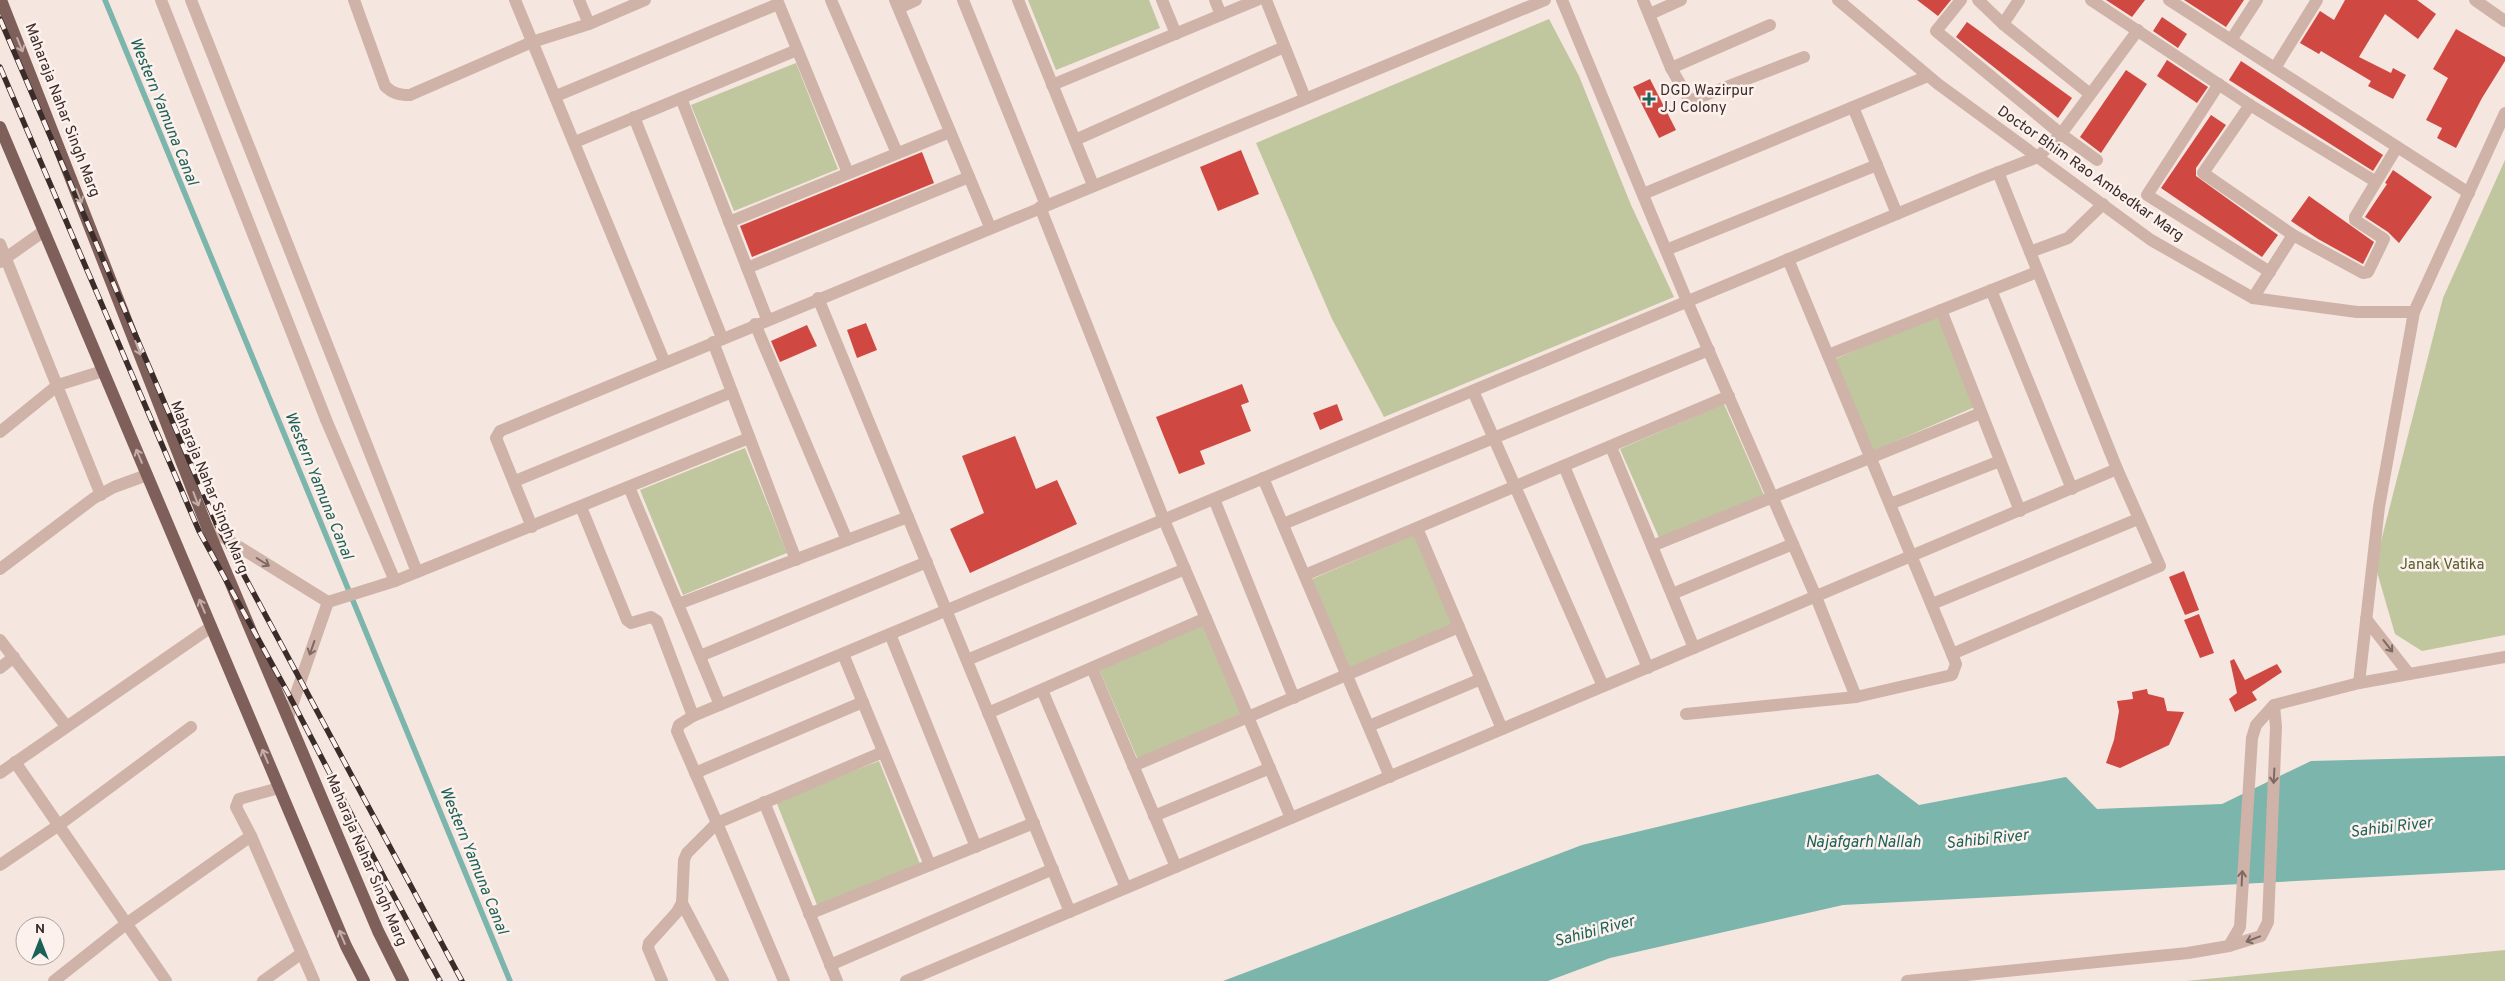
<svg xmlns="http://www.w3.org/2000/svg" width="2505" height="981" font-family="Overpass,sans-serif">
  <rect width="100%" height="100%" fill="#f5e6df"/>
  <g fill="#c0c69d">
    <polygon points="1028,0 1149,0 1160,28 1056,70"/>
    <polygon points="1549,19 1579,76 1631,205 1674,297 1384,417 1332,319 1256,143"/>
    <polygon points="796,63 838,169 734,211 691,105"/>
    <polygon points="2505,160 2505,635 2422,651 2395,634 2375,565 2443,298"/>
    <polygon points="1937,315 1977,406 1873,451 1833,360"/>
    <polygon points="1724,404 1764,495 1660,540 1620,449"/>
    <polygon points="745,448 787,553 683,595 640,490"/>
    <polygon points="1414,535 1454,627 1350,672 1310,580"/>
    <polygon points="1203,624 1243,715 1138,760 1099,669"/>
    <polygon points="879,761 920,864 817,905 776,801"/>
    <polygon points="2505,950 2505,981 2186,981"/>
  </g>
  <polygon fill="#7bb5ac" points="2505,756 2505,870 1843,905 1610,958 1548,981 1223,981 1582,845 1878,774 1919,805 2066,777 2097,809 2222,804 2311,761"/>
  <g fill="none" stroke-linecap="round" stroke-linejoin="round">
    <polyline stroke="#7bb5ac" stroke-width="5.5" points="105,0 510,981"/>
  </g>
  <g fill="#d04842">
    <polygon points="1917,0 1951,0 1938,16"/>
    <polygon points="2106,0 2145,0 2132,17"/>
    <polygon points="2184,0 2244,0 2226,27"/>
    <polygon points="2345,0 2417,0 2436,14 2418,39 2385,14 2359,57 2391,73 2393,68 2406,75 2393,99 2368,86 2371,81 2321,51 2319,54 2300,43 2320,11 2334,20"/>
    <polygon points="2162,17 2187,34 2178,48 2153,31"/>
    <polygon points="1967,22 2072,98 2058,118 1956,37"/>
    <polygon points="2456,29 2505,57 2505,61 2482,98 2456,148 2437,138 2442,128 2426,120 2448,78 2433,69"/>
    <polygon points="2167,60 2208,87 2197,103 2157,76"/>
    <polygon points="2241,61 2383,155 2373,171 2229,80"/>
    <polygon points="2126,70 2147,84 2101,153 2080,137"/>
    <polygon points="1650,79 1676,130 1659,138 1633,87"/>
    <polygon points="2211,115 2226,125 2196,168 2196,176 2278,235 2262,257 2161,188"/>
    <polygon points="1241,150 1259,194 1218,211 1200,167"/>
    <polygon points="922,152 934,183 752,257 740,226"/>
    <polygon points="2393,170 2432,197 2399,243 2388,232 2365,217 2387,184 2385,183"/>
    <polygon points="2309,196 2374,242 2363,264 2318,239 2291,221"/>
    <polygon points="866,323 877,350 857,358 847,330"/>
    <polygon points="807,325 817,346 780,362 771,341"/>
    <polygon points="1242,384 1249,402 1241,405 1251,431 1200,451 1205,464 1179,474 1156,417"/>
    <polygon points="1337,404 1343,420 1320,430 1313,413"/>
    <polygon points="1015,436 1036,489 1057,480 1077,524 970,573 950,529 984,513 962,456"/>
    <polygon points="2184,571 2199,610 2185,615 2169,577"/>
    <polygon points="2199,614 2214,653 2200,658 2184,620"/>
    <polygon points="2234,659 2245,680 2277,664 2282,672 2252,692 2257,700 2235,712 2229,699 2237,693 2230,661"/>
    <polygon points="2147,689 2148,694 2164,698 2167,711 2184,712 2169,745 2120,768 2106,763 2114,740 2119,711 2117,701 2133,699 2132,692"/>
  </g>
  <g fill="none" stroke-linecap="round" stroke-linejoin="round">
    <g stroke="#cfb3a9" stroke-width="12">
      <polyline points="161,0 327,422 395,581"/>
      <polyline points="191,0 417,572"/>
      <path d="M354,0L385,86C393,94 400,95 410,95L532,42L589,24L645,0"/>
      <polyline points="515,0 664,361"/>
      <polyline points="579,0 589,24"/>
      <polyline points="777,0 848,173"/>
      <polyline points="831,0 897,153"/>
      <polyline points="895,0 990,227"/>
      <polyline points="963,0 1046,205"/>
      <polyline points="1018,0 1093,185"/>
      <polyline points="1162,0 1176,34"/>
      <polyline points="1215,0 1221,15"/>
      <polyline points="1266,0 1305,98"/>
      <polyline points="1562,0 1687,301 1816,597 1856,697"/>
      <polyline points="1643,0 1671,68 1690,101 1804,57"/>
      <polyline points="1838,0 1938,84 2151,240 2253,298 2357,312 2414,312"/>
      <polyline points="1961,0 1936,31 2061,134 2097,160"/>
      <polyline points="1978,0 2003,24 2090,94"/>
      <polyline points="2091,0 2250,105 2373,180 2374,183"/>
      <polyline points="2169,0 2469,193"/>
      <polyline points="2475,0 2505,21"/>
      <polyline points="899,8 916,0"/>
      <polyline points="1650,14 1681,0"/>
      <polyline points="2003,24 2019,0"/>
      <polyline points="2231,40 2257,0"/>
      <polyline points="1671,68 1770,25"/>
      <polyline points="2275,68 2317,0"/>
      <polyline points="2219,84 2147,195 2270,272"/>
      <polyline points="1052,85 1257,0"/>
      <polyline points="556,96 778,4"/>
      <polyline points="681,98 767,319"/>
      <polyline points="2250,105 2203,173 2293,235 2253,298"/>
      <polyline points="1853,107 1897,214"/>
      <polyline points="634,117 722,338"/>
      <polyline points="1075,140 1284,47"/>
      <polyline points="575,142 797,50"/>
      <polyline points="1643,194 1928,76"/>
      <polyline points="1040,207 1164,520 1291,818"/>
      <polyline points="729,222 950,132"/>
      <polyline points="2293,235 2363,273 2368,272 2384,239 2355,220 2355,217 2397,147"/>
      <polyline points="0,244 101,495"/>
      <polyline points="1666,250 1877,165"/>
      <polyline points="2030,252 2068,238 2103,204"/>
      <polyline points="1788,259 1952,654 2160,566 2117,469 1998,172"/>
      <polyline points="0,262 44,231"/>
      <polyline points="747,268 969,177"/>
      <polyline points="1991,290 2072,489"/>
      <polyline points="818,298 1070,912"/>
      <polyline points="1941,310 2020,511"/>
      <polyline points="755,324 847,540"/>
      <polyline points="713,342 796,560"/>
      <polyline points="1828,355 2037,272"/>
      <polyline points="1473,391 1603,686"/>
      <polyline points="0,432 58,385 103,371"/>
      <polyline points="1611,447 1694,648"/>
      <polyline points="1564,466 1648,668"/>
      <polyline points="1263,478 1390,777"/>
      <polyline points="515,481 732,392"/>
      <polyline points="629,487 720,705"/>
      <polyline points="1214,499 1294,698"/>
      <polyline points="1890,504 2000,461"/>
      <polyline points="581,507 627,620 631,623 651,617 657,621 693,716"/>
      <polyline points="1283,524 1709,350"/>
      <polyline points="207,527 328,602"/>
      <polyline points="532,527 496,438 500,431 1545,0"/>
      <polyline points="1417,528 1502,729"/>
      <polyline points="1652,546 1981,413"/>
      <polyline points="0,569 94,498 114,487 147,475"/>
      <polyline points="1305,575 1729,396"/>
      <polyline points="1672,594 1793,544"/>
      <polyline points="328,602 395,581 749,438"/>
      <polyline points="678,604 908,517"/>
      <polyline points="1932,604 2138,519"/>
      <polyline points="2366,619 2409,674"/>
      <polyline points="890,634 976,847"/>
      <polyline points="0,640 66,726"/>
      <polyline points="843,654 930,865"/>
      <polyline points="700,656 927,562"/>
      <polyline points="967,660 1185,569"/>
      <polyline points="0,668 14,657"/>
      <polyline points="1092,668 1176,867"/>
      <polyline points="2359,683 2379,507 2414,312 2505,113"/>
      <polyline points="1042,690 1126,888"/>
      <polyline points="988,713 1206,618"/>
      <polyline points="1686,714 1856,697 1952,675 1956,664 1952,654"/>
      <polyline points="288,717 328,602"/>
      <polyline points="1369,726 1481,679"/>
      <polyline points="15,762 166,981"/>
      <polyline points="1133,766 1459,627"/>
      <polyline points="0,773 211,627"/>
      <polyline points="695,773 863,702"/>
      <polyline points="764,802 837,981"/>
      <polyline points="1154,816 1270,768"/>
      <polyline points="251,836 314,981"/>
      <polyline points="0,865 59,825 191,727"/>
      <polyline points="682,903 723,981"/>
      <polyline points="809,914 1034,823"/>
      <polyline points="2229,946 2240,927 2252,738 2256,725 2274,705 2359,683 2505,657"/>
      <polyline points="830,965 1053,869"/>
      <polyline points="54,981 126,924 251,836 236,807 239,799 279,788"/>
      <polyline points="263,981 302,953"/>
      <polyline points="662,981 648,948 649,943 677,912 682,903 684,860 687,853 717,823 677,731 679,725 693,716 1983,178 2038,157 2061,134 2138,30"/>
      <polyline points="784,981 717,823 883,752"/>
      <polyline points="906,981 2117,469"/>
      <polyline points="1907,981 2188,953 2229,946 2261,936 2268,922 2276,727 2274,705"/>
    </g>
    <g stroke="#7e5f59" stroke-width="12">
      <polyline points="1,0 207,527 378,931 403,981"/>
      <polyline points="0,127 346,946 364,981"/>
    </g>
    <defs>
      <g id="rail">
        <polyline points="0,19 216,523 462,981"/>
        <polyline points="0,67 199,531 289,695 388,885 440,981"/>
      </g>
    </defs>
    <use href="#rail" stroke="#3b2c2a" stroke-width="5.5"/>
    <use href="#rail" stroke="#fcf1ec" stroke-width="4" stroke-dasharray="11" stroke-linecap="butt"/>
  </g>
  <defs><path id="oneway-shaft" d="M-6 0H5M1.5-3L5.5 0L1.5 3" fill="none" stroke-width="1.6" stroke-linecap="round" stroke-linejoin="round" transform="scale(1.25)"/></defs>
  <g stroke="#c3afaa">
    <use href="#oneway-shaft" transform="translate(20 45) rotate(68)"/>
    <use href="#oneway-shaft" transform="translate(79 196) rotate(69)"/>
    <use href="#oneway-shaft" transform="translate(138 348) rotate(69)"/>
    <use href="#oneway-shaft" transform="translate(139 456) rotate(-113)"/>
    <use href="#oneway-shaft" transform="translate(196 499) rotate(69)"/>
    <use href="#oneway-shaft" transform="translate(202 606) rotate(-113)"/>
    <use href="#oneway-shaft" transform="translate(265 756) rotate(-113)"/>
    <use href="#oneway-shaft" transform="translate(342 937) rotate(-113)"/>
  </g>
  <g stroke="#7e6963">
    <use href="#oneway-shaft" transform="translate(263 562) rotate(32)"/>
    <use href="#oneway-shaft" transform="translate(2388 646) rotate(52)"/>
    <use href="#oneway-shaft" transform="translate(312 648) rotate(109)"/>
    <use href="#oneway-shaft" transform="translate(2274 776) rotate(93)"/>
    <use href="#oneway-shaft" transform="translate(2242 878) rotate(-87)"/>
    <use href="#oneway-shaft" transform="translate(2253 939) rotate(159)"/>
  </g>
  <path fill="#1b6158" stroke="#fcf1ec" stroke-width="2" d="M1646.5 91.5h5v5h5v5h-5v5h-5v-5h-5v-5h5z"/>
  <g text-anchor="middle" stroke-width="5" stroke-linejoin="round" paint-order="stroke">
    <g font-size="15" fill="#3b2c2a" stroke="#fcf1ec" text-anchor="start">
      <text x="1660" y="95">DGD Wazirpur<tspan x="1660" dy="17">JJ Colony</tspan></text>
    </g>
    <g font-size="15" fill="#3b2c2a" stroke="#fcf1ec">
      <text transform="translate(63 110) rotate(69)" y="5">Maharaja Nahar Singh Marg</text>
      <text transform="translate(2091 173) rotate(35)" y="5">Doctor Bhim Rao Ambedkar Marg</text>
      <text transform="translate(210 487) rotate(68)" y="5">Maharaja Nahar Singh Marg</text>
      <text transform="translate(367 860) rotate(67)" y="5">Maharaja Nahar Singh Marg</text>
    </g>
    <g font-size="15" fill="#545c2b" stroke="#fcf1ec">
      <text x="2442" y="569">Janak Vatika</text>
    </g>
    <g font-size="16" font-style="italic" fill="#1b6158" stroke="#fcf1ec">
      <text transform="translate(165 111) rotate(68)" y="6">Western Yamuna Canal</text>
      <text transform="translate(320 485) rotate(68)" y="6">Western Yamuna Canal</text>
      <text transform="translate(2391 826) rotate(-7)" y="6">Sahibi River</text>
      <text transform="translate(1987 838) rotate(-6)" y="6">Sahibi River</text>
      <text x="1863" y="847">Najafgarh Nallah</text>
      <text transform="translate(475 860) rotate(68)" y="6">Western Yamuna Canal</text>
      <text transform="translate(1594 930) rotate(-15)" y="6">Sahibi River</text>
    </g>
  </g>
  <g transform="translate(40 941)"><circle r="24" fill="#fcf1ec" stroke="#afa29e"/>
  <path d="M0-4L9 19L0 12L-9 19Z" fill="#1b6158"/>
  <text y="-8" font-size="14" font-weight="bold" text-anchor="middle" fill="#3b2c2a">N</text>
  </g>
</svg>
